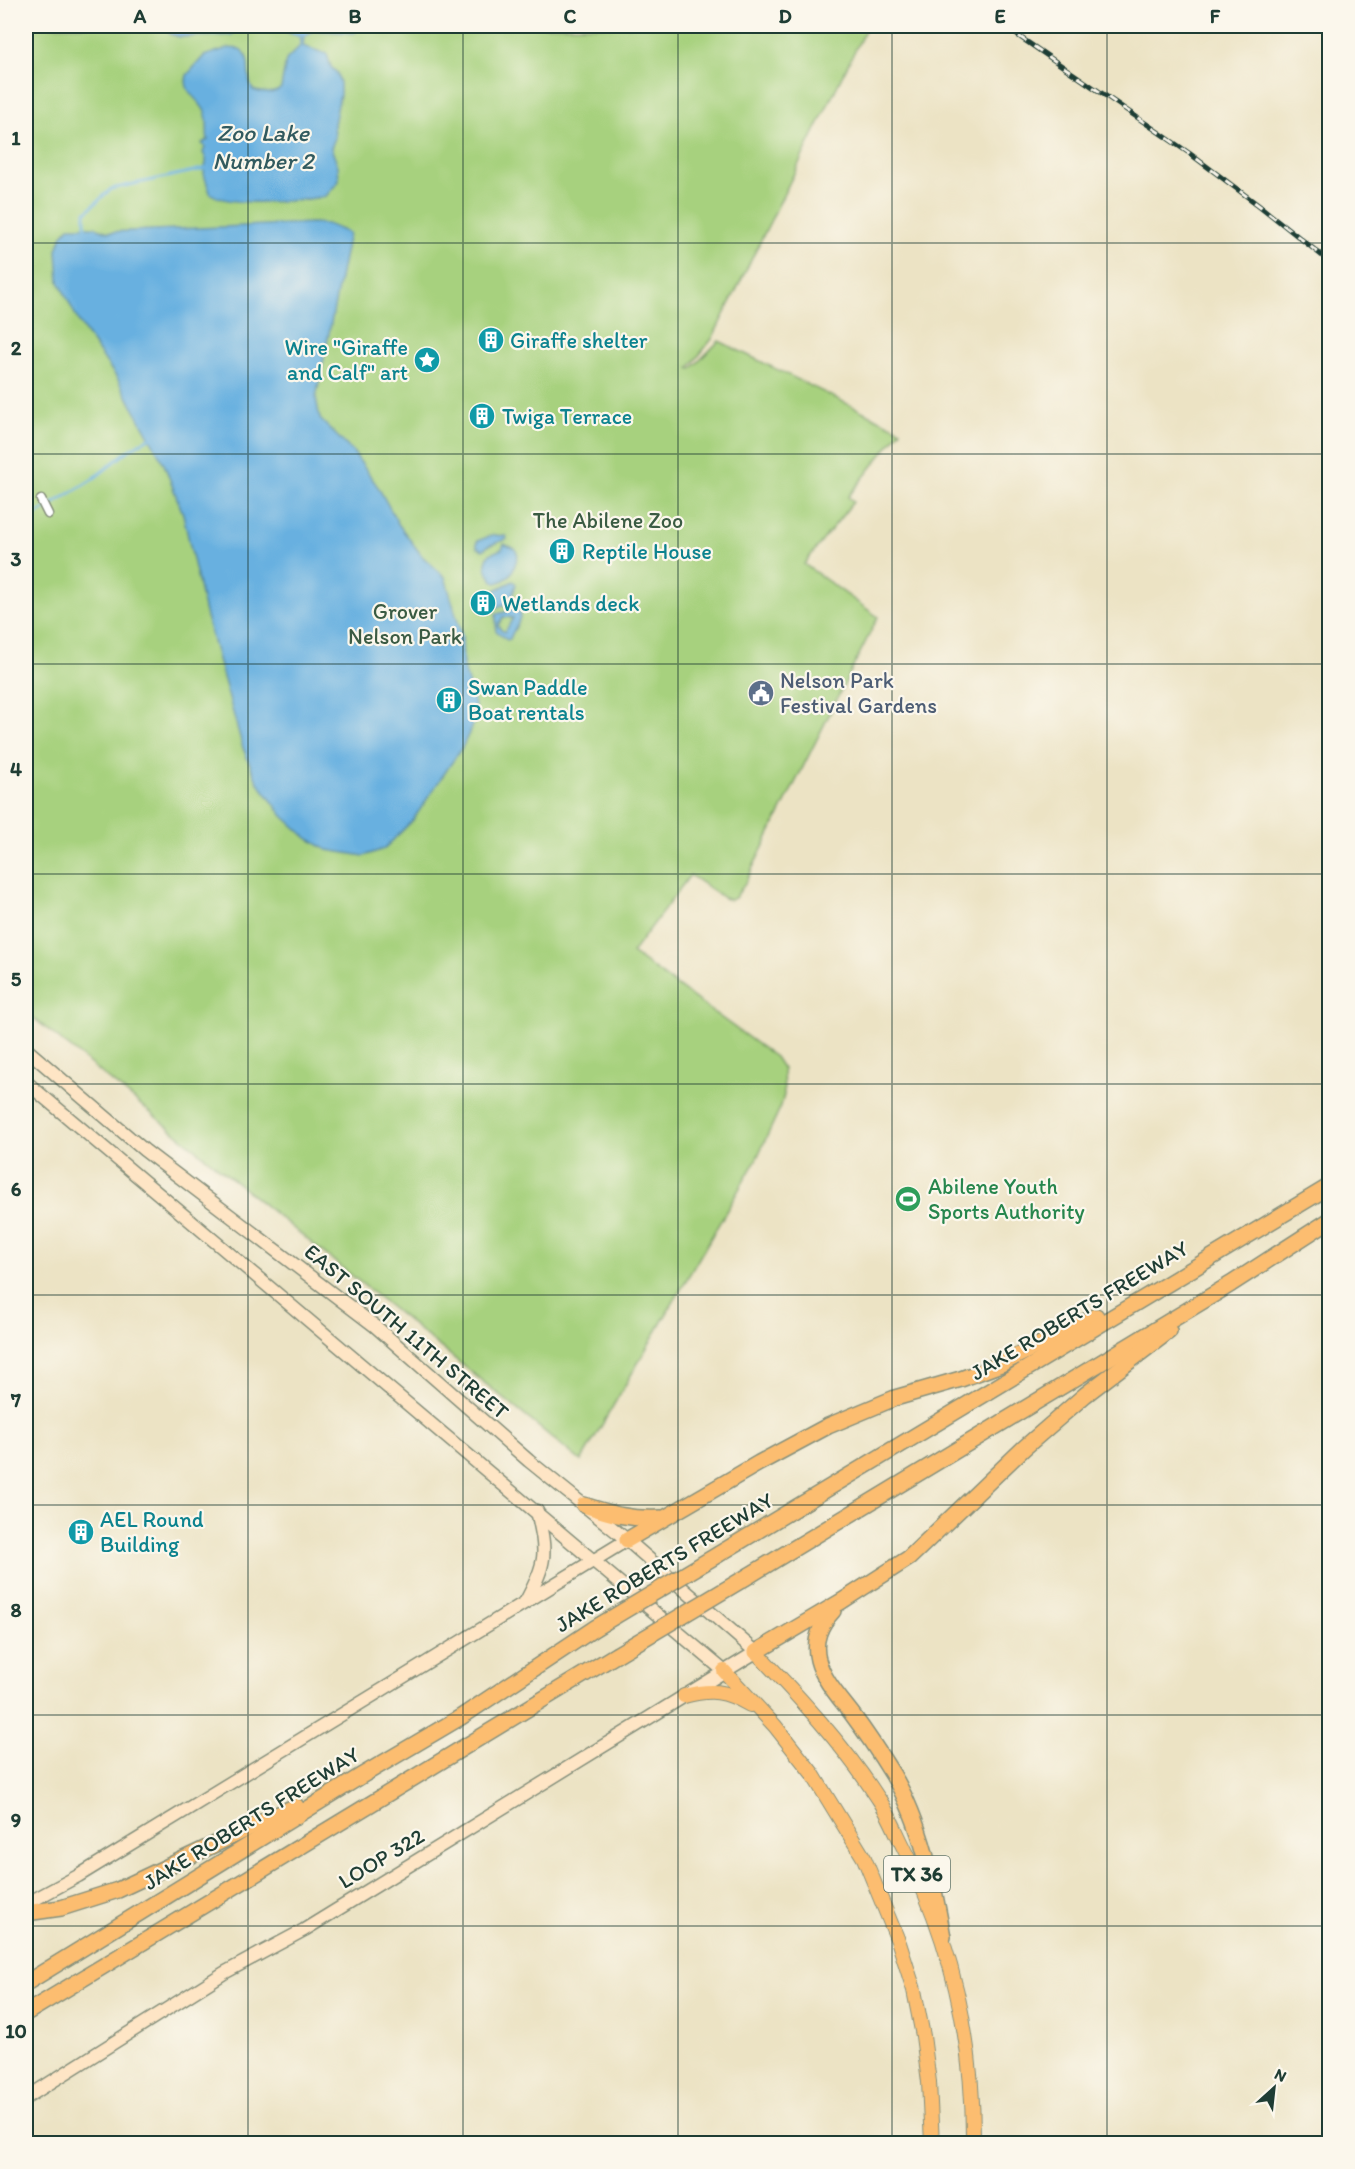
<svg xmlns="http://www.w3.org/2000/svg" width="1355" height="2169" font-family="Itim,sans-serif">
  <rect width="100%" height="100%" fill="#fbf7ec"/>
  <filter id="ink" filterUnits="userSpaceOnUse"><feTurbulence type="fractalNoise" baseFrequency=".0167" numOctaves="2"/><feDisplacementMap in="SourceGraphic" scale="12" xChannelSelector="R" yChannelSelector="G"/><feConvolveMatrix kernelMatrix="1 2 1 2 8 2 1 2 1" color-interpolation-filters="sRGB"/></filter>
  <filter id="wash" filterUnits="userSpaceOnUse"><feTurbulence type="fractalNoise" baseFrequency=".008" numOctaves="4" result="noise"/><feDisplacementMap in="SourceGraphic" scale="24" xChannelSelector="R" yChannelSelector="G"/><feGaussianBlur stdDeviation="1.35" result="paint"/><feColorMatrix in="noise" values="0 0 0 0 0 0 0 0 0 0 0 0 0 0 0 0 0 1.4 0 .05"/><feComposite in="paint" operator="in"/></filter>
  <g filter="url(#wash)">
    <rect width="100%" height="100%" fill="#ece3c4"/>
    <polygon fill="#a7d17e" stroke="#638759" stroke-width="1.5" points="26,26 867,26 712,339 689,368 691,369 719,341 901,430 848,497 853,502 804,564 878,617 744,885 735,898 730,900 724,898 690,875 632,953 775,1057 783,1069 784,1095 781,1106 756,1160 581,1461 26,1012"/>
    <g fill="#68b0e0" stroke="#44768a" stroke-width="1.5" fill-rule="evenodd">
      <polygon points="163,26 242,26 231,35 180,37 170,34"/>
      <path d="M284,26H362L354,33L314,30L304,37L303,46L327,54L331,67L337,73L340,83V95L334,124L335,138L331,148L338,166L339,181L326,196L322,197C298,201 228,208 210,193C209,187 204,178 204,172C205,164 209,161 203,153L205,147L202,143L208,140C206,132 209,120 205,112C199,98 182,93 187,75L204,56L228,48L240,49C254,59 244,77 253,90C262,93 274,95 281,88L286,60L300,46L301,37L286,32Z"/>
      <polygon points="313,223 327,224 349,233 316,398 320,419 354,453 378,487 399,525 422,556 445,577 462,636 463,665 475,706 475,720 463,746 413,820 384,849 364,856 327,850 307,838 283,816 257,781 243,748 205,613 183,514 164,464 117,378 80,324 59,282 57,250 62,235 69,227 96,227 108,232"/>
      <polygon points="493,535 506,536 507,539 488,546 483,550 477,547 477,541"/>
      <path d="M504,544L515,549L518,555C514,569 511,580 496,583C487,576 482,563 490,554L502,549Z"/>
      <path d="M513,581L516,584L511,601L509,604L512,608L517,605C526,617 514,627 510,639L507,640L496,631V614L509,611L510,609L507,604L491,609L487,594ZM503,617L513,618L505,632L501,630L498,625Z"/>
    </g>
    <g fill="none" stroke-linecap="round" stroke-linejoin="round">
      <g stroke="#68b0e0" stroke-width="3">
        <polyline points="85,230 85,213 111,189 208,168"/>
        <polyline points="26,521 93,479 129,450 151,437"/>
      </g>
    </g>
  </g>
  <g filter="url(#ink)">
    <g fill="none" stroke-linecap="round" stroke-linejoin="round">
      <defs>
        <polyline id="minor" points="41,500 48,514"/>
        <g id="secondary">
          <polyline points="26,1049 144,1150 375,1326 529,1461 627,1540 756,1652 304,1930 224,1973 26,2098"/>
          <polyline points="26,1082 724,1671"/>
          <path d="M526,1601C547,1562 547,1554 537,1511"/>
          <polyline points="26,1904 78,1876 627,1540"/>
        </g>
        <g id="primary">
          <path d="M756,1652C800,1698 843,1744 878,1798C888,1812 895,1830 903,1846C951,1939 974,2038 973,2144"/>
          <polyline points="724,1671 775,1726 812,1773 864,1858 899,1943 914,1990 923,2036 929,2082 932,2144"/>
          <path d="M684,1696C711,1689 725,1690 750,1705"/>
        </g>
        <g id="motorway">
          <path d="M584,1505C612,1514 631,1520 661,1518"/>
          <polyline points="627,1540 759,1463 828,1426 895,1398 961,1379 1001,1364 1096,1316"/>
          <polyline points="719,1554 1330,1186"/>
          <polyline points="750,1575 1231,1284 1330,1220"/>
          <path d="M833,1611C820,1625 813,1640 818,1660C823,1680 840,1698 852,1714C867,1734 880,1754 893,1775C922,1824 933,1882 943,1937"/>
          <polyline points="756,1652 842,1601 909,1558 1024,1448 1085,1395 1169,1331"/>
          <polyline points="26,1913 61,1908 118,1890 296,1806"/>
          <polyline points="26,1983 361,1776 461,1717 595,1628"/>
          <polyline points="26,2013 616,1655"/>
        </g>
      </defs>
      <use href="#minor" stroke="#86907c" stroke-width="11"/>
      <use href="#secondary" stroke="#86907c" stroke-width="15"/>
      <use href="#primary" stroke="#86907c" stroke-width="16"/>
      <use href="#motorway" stroke="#86907c" stroke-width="18"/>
      <use href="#minor" stroke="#fff" stroke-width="8"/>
      <use href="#secondary" stroke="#fee5c5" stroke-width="12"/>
      <use href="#primary" stroke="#fcbd6f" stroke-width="14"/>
      <use href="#motorway" stroke="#fcbd6f" stroke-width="15"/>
      <defs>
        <polyline id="rail" points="1004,26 1189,153 1261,207 1330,262"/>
      </defs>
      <use href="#rail" stroke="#1f3d34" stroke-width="5"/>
      <use href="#rail" stroke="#fbf7ec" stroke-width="3" stroke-dasharray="9" stroke-linecap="butt"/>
      <defs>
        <g id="motorway-bridge">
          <polyline points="595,1628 719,1554"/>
          <polyline points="616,1655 750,1575"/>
        </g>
      </defs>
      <use href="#motorway-bridge" stroke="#86907c" stroke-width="18" stroke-linecap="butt"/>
      <use href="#motorway-bridge" stroke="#fcbd6f" stroke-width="15"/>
    </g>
  </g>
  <path fill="none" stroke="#1f3d34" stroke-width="1.5" stroke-opacity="0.55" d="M248,26V2144M463,26V2144M678,26V2144M892,26V2144M1107,26V2144M26,243H1330M26,454H1330M26,664H1330M26,874H1330M26,1084H1330M26,1295H1330M26,1505H1330M26,1715H1330M26,1926H1330"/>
  <defs>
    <symbol id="building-disc" viewBox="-11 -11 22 22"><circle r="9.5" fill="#0f9aa8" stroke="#fbf7ec"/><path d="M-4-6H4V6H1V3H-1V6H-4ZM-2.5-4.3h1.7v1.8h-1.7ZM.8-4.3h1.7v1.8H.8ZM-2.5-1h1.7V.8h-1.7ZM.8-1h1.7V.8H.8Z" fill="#fff"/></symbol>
    <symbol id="sight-disc" viewBox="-11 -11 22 22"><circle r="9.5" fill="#0f9aa8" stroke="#fbf7ec"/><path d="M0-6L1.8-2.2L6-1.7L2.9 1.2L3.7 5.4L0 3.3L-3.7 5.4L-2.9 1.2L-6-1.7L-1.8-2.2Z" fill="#fff"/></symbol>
    <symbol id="civic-disc" viewBox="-11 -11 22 22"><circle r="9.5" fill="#5c6f8a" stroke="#fbf7ec"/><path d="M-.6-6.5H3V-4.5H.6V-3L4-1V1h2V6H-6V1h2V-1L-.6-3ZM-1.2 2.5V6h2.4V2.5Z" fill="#fff"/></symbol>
    <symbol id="stadium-disc" viewBox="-11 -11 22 22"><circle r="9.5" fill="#2e9e5b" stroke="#fbf7ec"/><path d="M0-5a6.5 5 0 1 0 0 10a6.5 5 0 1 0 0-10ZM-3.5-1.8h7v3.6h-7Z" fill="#fff"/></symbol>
  </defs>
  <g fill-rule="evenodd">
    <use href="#building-disc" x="476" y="325" width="30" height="30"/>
    <use href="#sight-disc" x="412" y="345" width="30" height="30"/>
    <use href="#building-disc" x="467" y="401" width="30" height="30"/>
    <use href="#building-disc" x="547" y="536" width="30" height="30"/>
    <use href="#building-disc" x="468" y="588" width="30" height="30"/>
    <use href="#civic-disc" x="746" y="678" width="30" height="30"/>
    <use href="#building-disc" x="434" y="685" width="30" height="30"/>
    <use href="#stadium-disc" x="893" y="1184" width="30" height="30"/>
    <use href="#building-disc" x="66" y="1517" width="30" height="30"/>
  </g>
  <g text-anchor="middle" stroke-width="4.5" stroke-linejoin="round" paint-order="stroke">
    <rect fill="#fbf7ec" stroke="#61756b" stroke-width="1.5" x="884" y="1856" width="66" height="36" rx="4.5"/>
    <g font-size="21" font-weight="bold" fill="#1f3d34">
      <text x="917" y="1881">TX 36</text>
    </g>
    <g font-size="22" fill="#0d838f" stroke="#fbf7ec" text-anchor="start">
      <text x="510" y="348">Giraffe shelter</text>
      <text x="408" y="355" text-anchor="end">Wire "Giraffe<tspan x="408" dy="25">and Calf" art</tspan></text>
      <text x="502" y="424">Twiga Terrace</text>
      <text x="582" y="559">Reptile House</text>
      <text x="502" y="611">Wetlands deck</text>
      <text x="468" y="695">Swan Paddle<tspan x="468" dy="25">Boat rentals</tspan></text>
      <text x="100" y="1527">AEL Round<tspan x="100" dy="25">Building</tspan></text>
    </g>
    <g font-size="22" fill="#3a5b43" stroke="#fbf7ec">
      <text x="608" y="528">The Abilene Zoo</text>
      <text x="405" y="619">Grover<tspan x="405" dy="25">Nelson Park</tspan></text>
    </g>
    <g font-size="22" fill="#4e5e75" stroke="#fbf7ec" text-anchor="start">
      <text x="780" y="688">Nelson Park<tspan x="780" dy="25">Festival Gardens</tspan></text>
    </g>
    <g font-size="22" fill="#27864d" stroke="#fbf7ec" text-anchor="start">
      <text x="928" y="1194">Abilene Youth<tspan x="928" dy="25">Sports Authority</tspan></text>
    </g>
    <g font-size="22" fill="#1f3d34" stroke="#fbf7ec">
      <text transform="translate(1079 1310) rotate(-31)" y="8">JAKE ROBERTS FREEWAY</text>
      <text transform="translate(407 1331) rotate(40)" y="8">EAST SOUTH 11TH STREET</text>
      <text transform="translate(664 1562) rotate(-31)" y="8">JAKE ROBERTS FREEWAY</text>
      <text transform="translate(251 1818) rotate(-32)" y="8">JAKE ROBERTS FREEWAY</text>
      <text transform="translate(381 1858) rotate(-31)" y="8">LOOP 322</text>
    </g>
    <g font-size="24" font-style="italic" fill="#315a5f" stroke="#fbf7ec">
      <text x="263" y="141">Zoo Lake<tspan x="263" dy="28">Number 2</tspan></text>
    </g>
  </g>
  <rect width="1355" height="2169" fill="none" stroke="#fbf7ec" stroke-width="66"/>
  <g transform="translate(1274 2088) rotate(27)" stroke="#fbf7ec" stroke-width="4.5" paint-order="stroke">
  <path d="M0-4.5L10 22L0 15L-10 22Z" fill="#1f3d34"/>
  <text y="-9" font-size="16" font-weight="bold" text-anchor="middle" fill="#1f3d34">N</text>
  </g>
  <rect x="33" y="33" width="1289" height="2103" fill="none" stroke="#1f3d34" stroke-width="2"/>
  <g font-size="20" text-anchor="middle" font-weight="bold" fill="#1f3d34">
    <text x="140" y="23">A</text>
    <text x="355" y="23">B</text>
    <text x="570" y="23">C</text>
    <text x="785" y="23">D</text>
    <text x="1000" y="23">E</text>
    <text x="1215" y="23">F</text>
    <text x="16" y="145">1</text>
    <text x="16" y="355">2</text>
    <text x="16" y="566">3</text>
    <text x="16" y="776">4</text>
    <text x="16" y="986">5</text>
    <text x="16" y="1196">6</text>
    <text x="16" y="1407">7</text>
    <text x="16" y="1617">8</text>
    <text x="16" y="1827">9</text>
    <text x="16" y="2038">10</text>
  </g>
</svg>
